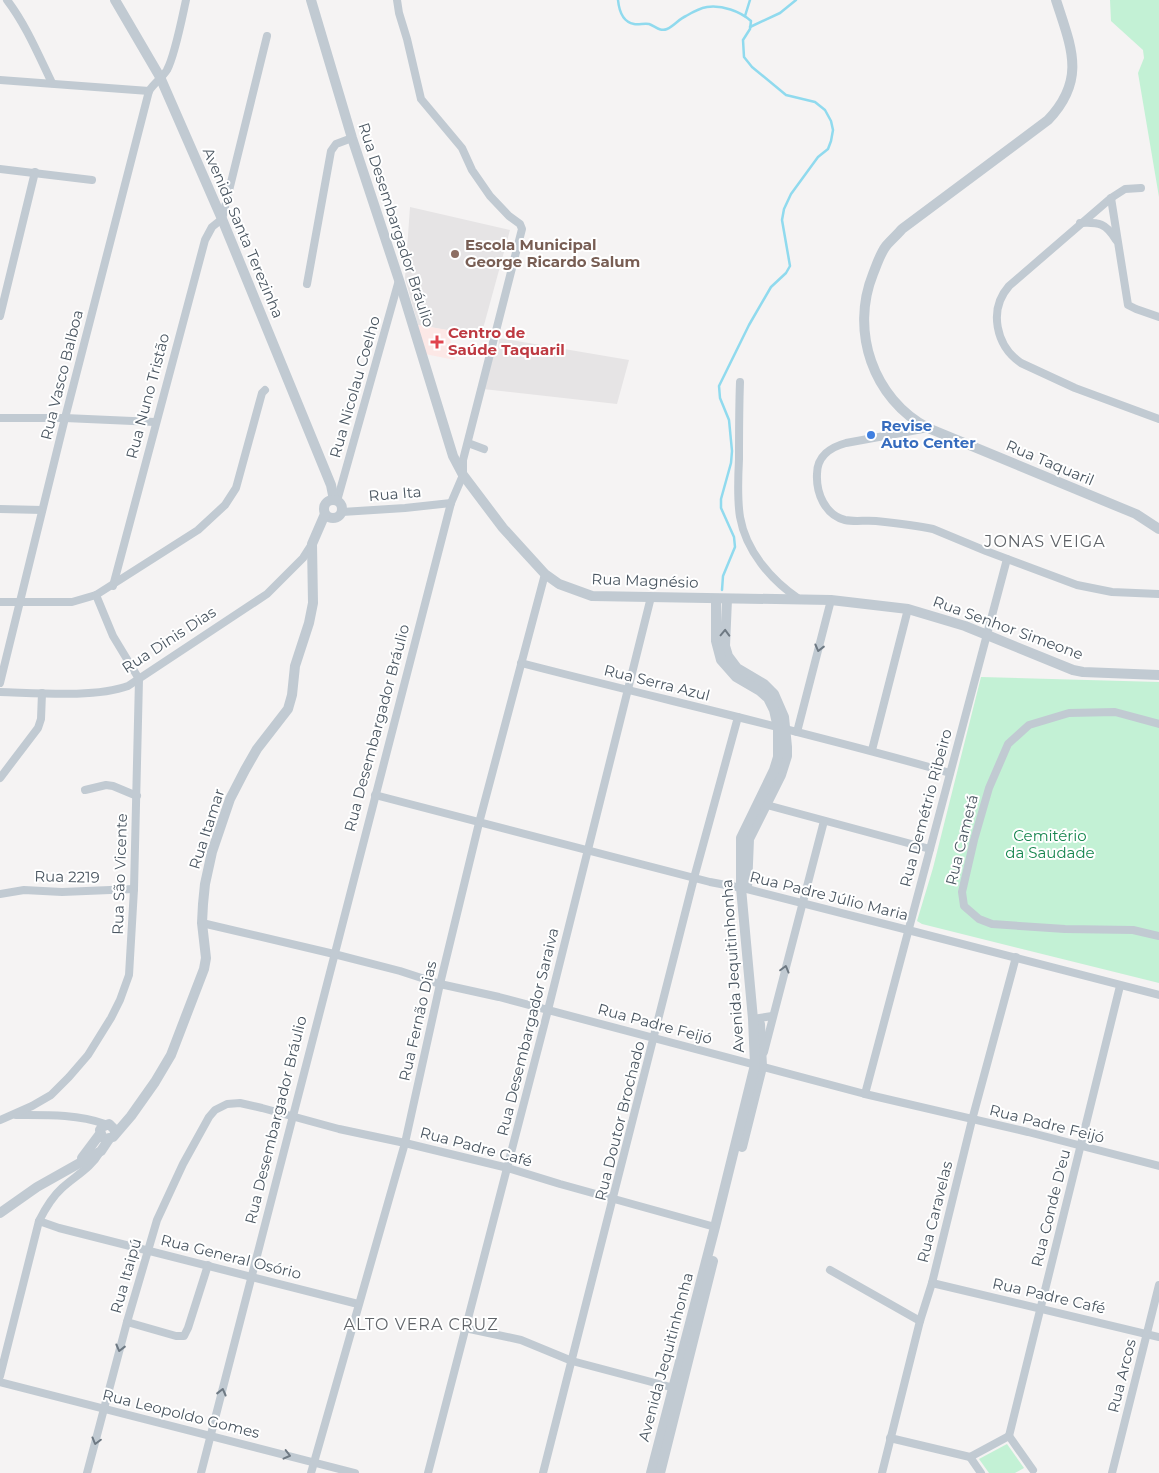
<svg xmlns="http://www.w3.org/2000/svg" width="1159" height="1473" font-family="Montserrat,sans-serif">
  <rect width="100%" height="100%" fill="#f5f3f3"/>
  <g fill="#e6e4e5">
    <polygon points="410,207 510,230 481,336 418,325 405,278"/>
    <polygon points="499,338 629,360 617,404 483,389 492,355 498,351"/>
  </g>
  <polygon fill="#fce8e6" points="418,325 448,330 455,360 425,354"/>
  <g fill="#c3f1d5">
    <polygon points="1110,0 1159,0 1159,197 1138,73 1144,58 1143,50 1111,21"/>
    <polygon points="981,677 1159,682 1159,983 922,924 917,921 933,868"/>
    <polygon points="1007,1444 1024,1468 1015,1473 989,1473 979,1459"/>
  </g>
  <g fill="none" stroke-linecap="round" stroke-linejoin="round">
    <g stroke="#90daee" stroke-width="2.5">
      <path d="M618,0C619,10 622,22 634,24C639,25 644,23 649,24C655,26 660,32 667,29C674,26 679,19 686,16C691,13 701,8 707,7C722,5 740,11 751,21L750,29L743,40L744,57L752,67L786,95L815,102L825,110L831,121L833,130L831,141L828,149L818,157L791,194L784,209L782,220L790,266L786,273L771,287L749,325L719,386L720,398L729,420L732,451L731,463L721,499V508L734,537L735,547L723,576L722,590"/>
      <polyline points="745,16 750,0"/>
      <polyline points="750,27 780,13 796,0"/>
    </g>
    <g stroke="#c1cad2" stroke-width="8">
      <path d="M7,0C26,25 38,54 52,83"/>
      <polyline points="0,80 149,91"/>
      <polyline points="0,169 92,180"/>
      <path d="M1141,188L1125,189L1111,198L1009,286C988,310 996,346 1021,363L1075,388L1159,419"/>
      <polyline points="1111,198 1128,305 1136,309 1159,317"/>
      <path d="M1080,223C1099,222 1106,223 1116,240"/>
      <polyline points="307,284 331,151 336,144 352,138"/>
      <polyline points="0,316 35,172"/>
      <path d="M740,382C739,408 739,433 739,459C738,478 737,498 740,517C746,551 771,580 799,599"/>
      <polyline points="0,418 65,418 155,422"/>
      <path d="M928,428L846,443C831,447 817,456 817,474C816,493 825,515 845,520C854,522 866,520 876,521C895,523 914,525 933,529L986,551L1077,585L1112,592L1159,594"/>
      <polyline points="468,443 484,449"/>
      <polyline points="337,501 399,280"/>
      <polyline points="0,509 42,510"/>
      <polyline points="342,512 405,508 451,503"/>
      <polyline points="113,586 205,240 212,227 222,219 267,36"/>
      <polyline points="0,602 72,602 96,595 198,530 225,505 236,488 262,393 265,390"/>
      <path d="M521,663C664,700 808,732 950,773"/>
      <path d="M0,683L65,418L149,91C154,83 162,78 167,70C175,55 182,18 186,0"/>
      <path d="M0,692C37,693 95,698 128,686L267,594L303,558L312,544"/>
      <polyline points="1159,724 1115,712 1069,713 1029,725 1008,744 989,788 974,840 962,892 964,906 979,919 992,924 1065,929 1133,930 1159,936"/>
      <polyline points="797,732 831,600"/>
      <polyline points="872,750 908,609"/>
      <polyline points="0,778 38,728 41,719 42,693"/>
      <polyline points="85,790 106,785 113,786 137,796"/>
      <polyline points="375,795 710,882 747,889 908,930 1159,995"/>
      <polyline points="763,804 930,849"/>
      <polyline points="0,894 24,890 62,892 134,889"/>
      <polyline points="202,923 334,954 400,971 440,984 499,997 865,1094 1028,1132 1159,1166"/>
      <polyline points="753,1019 772,1016"/>
      <polyline points="764,1052 824,821"/>
      <polyline points="865,1094 1007,559"/>
      <path d="M16,1115C46,1115 77,1114 105,1124"/>
      <polyline points="0,1120 32,1106 51,1095 69,1077 88,1055 111,1018 120,1000 129,975 134,889 139,679 113,636 96,595"/>
      <polyline points="39,1221 59,1228 358,1304"/>
      <polyline points="830,1270 920,1321"/>
      <polyline points="932,1283 1159,1337"/>
      <polyline points="127,1322 176,1336 184,1336 188,1328 208,1265"/>
      <polyline points="465,1328 521,1340 572,1361 678,1389"/>
      <path d="M0,1376L39,1221C45,1209 52,1197 62,1188C75,1176 91,1168 100,1152"/>
      <polyline points="0,1382 355,1473"/>
      <polyline points="1009,1436 1120,986"/>
      <polyline points="890,1438 970,1457"/>
      <polyline points="87,1473 127,1322 157,1220 183,1164 209,1117 215,1110 227,1104 240,1103 262,1108 339,1129 405,1143 508,1168 560,1184 715,1227"/>
      <polyline points="201,1473 451,503 463,475 463,460 522,229 520,224 509,216 490,196 472,170 462,148 421,99 407,39 399,13 397,0"/>
      <polyline points="311,1473 405,1143 440,984 479,823 545,574"/>
      <polyline points="428,1473 548,1010 651,597"/>
      <polyline points="543,1473 694,878 738,717"/>
      <polyline points="882,1473 920,1321 932,1283 972,1120 1016,957"/>
      <polyline points="981,1473 970,1457 1009,1436 1033,1470"/>
      <polyline points="1112,1473 1159,1285"/>
    </g>
    <g stroke="#c1cad2" stroke-width="10">
      <polyline points="115,0 160,77 222,219 331,485 334,500"/>
      <polyline points="311,0 352,138 399,280 453,456 463,475 503,528 545,574 559,584 592,596 831,600 908,609 965,626 1073,670 1083,672 1159,675"/>
      <path d="M1056,0C1071,47 1087,79 1048,120L902,229C897,235 891,240 886,246C880,254 877,264 873,274C850,331 873,399 928,428L1136,514L1159,529"/>
      <circle cx="333" cy="509" r="9"/>
      <polyline points="727,599 725,646 728,656 737,668 764,684 774,694 784,717 787,747 787,756 781,775 749,839 747,888"/>
      <polyline points="115,1134 115,1130 109,1124 102,1127 100,1130 102,1137 105,1139 113,1137 131,1116 155,1082 171,1055 204,969 206,958 202,923 203,904 205,884 212,852 230,799 245,770 257,749 288,709 292,695 295,666 309,623 313,603 312,544 325,514"/>
      <polyline points="742,1147 762,1067 760,1024"/>
      <polyline points="82,1158 100,1134"/>
      <polyline points="0,1213 37,1187 101,1151 109,1139"/>
      <polyline points="651,1473 715,1227 755,1065 753,1019 741,888 741,838 774,770 778,757 778,728 774,710 768,698 760,691 736,677 721,660 716,641 716,599"/>
      <polyline points="660,1473 713,1261"/>
    </g>
  </g>
  <defs><path id="oneway-chevron" d="M-2-3.5L2.5 0L-2 3.5" fill="none" stroke-width="1.6" stroke-linecap="round" stroke-linejoin="round" transform="scale(1.25)"/></defs>
  <g stroke="#6e7983">
    <use href="#oneway-chevron" transform="translate(725 633) rotate(-88)"/>
    <use href="#oneway-chevron" transform="translate(819 648) rotate(104)"/>
    <use href="#oneway-chevron" transform="translate(785 969) rotate(-75)"/>
    <use href="#oneway-chevron" transform="translate(120 1348) rotate(104)"/>
    <use href="#oneway-chevron" transform="translate(222 1392) rotate(-76)"/>
    <use href="#oneway-chevron" transform="translate(96 1441) rotate(105)"/>
    <use href="#oneway-chevron" transform="translate(287 1455) rotate(14)"/>
  </g>
  <circle fill="#8d6e63" stroke="#fff" stroke-width="2" cx="455" cy="254" r="5"/>
  <path fill="#e0444e" stroke="#fff" stroke-width="2" d="M434.5 334.5h5v5h5v5h-5v5h-5v-5h-5v-5h5z"/>
  <circle fill="#3f7fe0" stroke="#fff" stroke-width="2" cx="871" cy="435" r="5"/>
  <g text-anchor="middle" stroke-width="4" stroke-linejoin="round" paint-order="stroke">
    <g font-size="15" fill="#4a5661" stroke="#fff">
      <text transform="translate(396 225) rotate(72)" y="5">Rua Desembargador Bráulio</text>
      <text transform="translate(243 233) rotate(67)" y="5">Avenida Santa Terezinha</text>
      <text transform="translate(62 375) rotate(-76)" y="5">Rua Vasco Balboa</text>
      <text transform="translate(355 387) rotate(-74)" y="5">Rua Nicolau Coelho</text>
      <text transform="translate(148 396) rotate(-75)" y="5">Rua Nuno Tristão</text>
      <text transform="translate(1050 463) rotate(23)" y="5">Rua Taquaril</text>
      <text transform="translate(395 494) rotate(-5)" y="5">Rua Ita</text>
      <text transform="translate(645 581) rotate(2)" y="5">Rua Magnésio</text>
      <text transform="translate(1008 628) rotate(20)" y="5">Rua Senhor Simeone</text>
      <text transform="translate(169 640) rotate(-33)" y="5">Rua Dinis Dias</text>
      <text transform="translate(657 683) rotate(14)" y="5">Rua Serra Azul</text>
      <text transform="translate(377 728) rotate(-75)" y="5">Rua Desembargador Bráulio</text>
      <text transform="translate(926 808) rotate(-75)" y="5">Rua Demétrio Ribeiro</text>
      <text transform="translate(207 829) rotate(-72)" y="5">Rua Itamar</text>
      <text transform="translate(962 840) rotate(-76)" y="5">Rua Cametá</text>
      <text transform="translate(120 874) rotate(-88)" y="5">Rua São Vicente</text>
      <text transform="translate(67 877) rotate(1)" y="5">Rua 2219</text>
      <text transform="translate(829 896) rotate(14)" y="5">Rua Padre Júlio Maria</text>
      <text transform="translate(733 966) rotate(-94)" y="5">Avenida Jequitinhonha</text>
      <text transform="translate(418 1021) rotate(-77)" y="5">Rua Fernão Dias</text>
      <text transform="translate(655 1024) rotate(15)" y="5">Rua Padre Feijó</text>
      <text transform="translate(528 1032) rotate(-76)" y="5">Rua Desembargador Saraiva</text>
      <text transform="translate(276 1120) rotate(-76)" y="5">Rua Desembargador Bráulio</text>
      <text transform="translate(620 1121) rotate(-76)" y="5">Rua Doutor Brochado</text>
      <text transform="translate(1047 1124) rotate(14)" y="5">Rua Padre Feijó</text>
      <text transform="translate(476 1147) rotate(15)" y="5">Rua Padre Café</text>
      <text transform="translate(1051 1208) rotate(-76)" y="5">Rua Conde D'eu</text>
      <text transform="translate(935 1212) rotate(-76)" y="5">Rua Caravelas</text>
      <text transform="translate(231 1257) rotate(14)" y="5">Rua General Osório</text>
      <text transform="translate(126 1276) rotate(-74)" y="5">Rua Itaipú</text>
      <text transform="translate(1049 1296) rotate(13)" y="5">Rua Padre Café</text>
      <text transform="translate(666 1357) rotate(-75)" y="5">Avenida Jequitinhonha</text>
      <text transform="translate(1122 1376) rotate(-76)" y="5">Rua Arcos</text>
      <text transform="translate(181 1414) rotate(14)" y="5">Rua Leopoldo Gomes</text>
    </g>
    <g font-size="15" font-weight="bold" fill="#785e54" stroke="#fff" text-anchor="start">
      <text x="465" y="250">Escola Municipal<tspan x="465" dy="17">George Ricardo Salum</tspan></text>
    </g>
    <g font-size="15" font-weight="bold" fill="#be3a42" stroke="#fff" text-anchor="start">
      <text x="448" y="338">Centro de<tspan x="448" dy="17">Saúde Taquaril</tspan></text>
    </g>
    <g font-size="15" font-weight="bold" fill="#366cbe" stroke="#fff" text-anchor="start">
      <text x="881" y="431">Revise<tspan x="881" dy="17">Auto Center</tspan></text>
    </g>
    <g font-size="15" fill="#17864f" stroke="#fff">
      <text x="1050" y="841">Cemitério<tspan x="1050" dy="17">da Saudade</tspan></text>
    </g>
    <g font-size="16" letter-spacing="1" fill="#5f6368" stroke="#fff">
      <text x="1045" y="547">JONAS VEIGA</text>
      <text x="421" y="1330">ALTO VERA CRUZ</text>
    </g>
  </g>
</svg>
